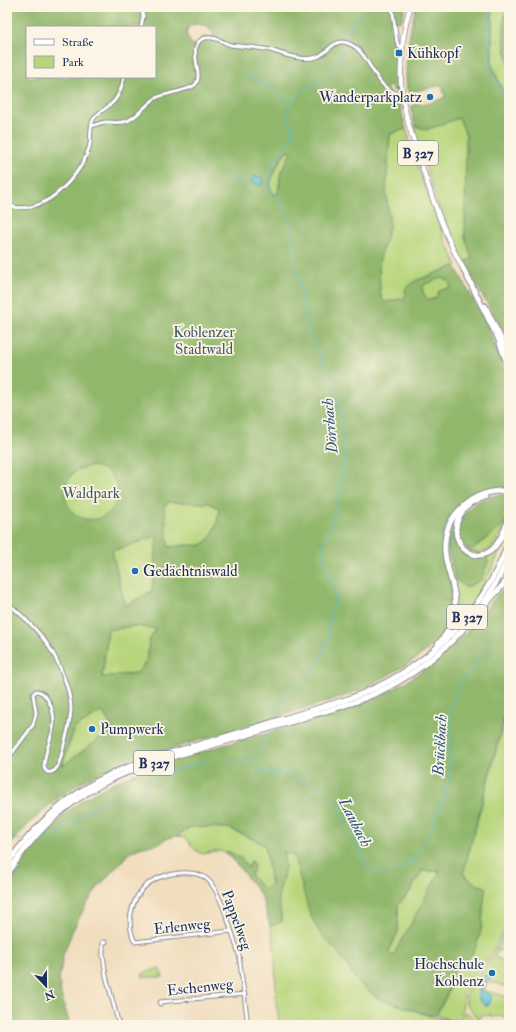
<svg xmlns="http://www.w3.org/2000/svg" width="516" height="1032" font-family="'IM FELL Double Pica',serif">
  <rect width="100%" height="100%" fill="#fcf5e5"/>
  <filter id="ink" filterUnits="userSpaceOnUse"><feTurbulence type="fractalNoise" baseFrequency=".025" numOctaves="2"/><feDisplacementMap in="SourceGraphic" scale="8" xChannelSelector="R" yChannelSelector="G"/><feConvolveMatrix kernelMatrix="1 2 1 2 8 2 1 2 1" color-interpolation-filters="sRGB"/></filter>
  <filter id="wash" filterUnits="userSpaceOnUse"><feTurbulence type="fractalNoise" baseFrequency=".012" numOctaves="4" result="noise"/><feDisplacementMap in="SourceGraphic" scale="16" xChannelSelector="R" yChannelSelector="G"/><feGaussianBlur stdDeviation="0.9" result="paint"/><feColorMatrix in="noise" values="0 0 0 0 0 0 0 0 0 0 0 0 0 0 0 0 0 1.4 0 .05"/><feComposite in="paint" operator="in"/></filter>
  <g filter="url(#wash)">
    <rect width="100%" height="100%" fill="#f1debf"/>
    <g fill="#b7d67c" stroke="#69826d">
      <polygon points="492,7 506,7 504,38 505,49 509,63 509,107 492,65"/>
      <polygon points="459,118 466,135 465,237 472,259 464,263 440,211 413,127 416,126 426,130"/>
      <path d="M406,129C420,176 436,221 457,265L415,281L404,298L385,302L382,299L380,292L379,262L390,224L386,192L390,134Z"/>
      <path d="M287,150L292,153L281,171L278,193L275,196L270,188C271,174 280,162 287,150Z"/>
      <path d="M440,278L446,279L451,284V287L439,291L436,298L429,300C426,297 424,296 423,292C421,282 432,281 440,278Z"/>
      <circle cx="91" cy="493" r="27"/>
      <path d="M168,502L209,503L219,508C219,519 213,542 200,545C196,546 192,545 187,545C180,545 176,547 168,547L166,535L164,507Z"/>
      <path d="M460,510C454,524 452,530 458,545H455L451,534L456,580L487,556C477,558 470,558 461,552L459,547L462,549L484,555L505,536C495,569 476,599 454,625L452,623L447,557V533Z"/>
      <path d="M509,511C509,517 506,523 503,529C493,551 479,562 459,542L461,516L505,524Z"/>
      <polygon points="157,535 152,591 125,606 112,551"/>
      <polygon points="135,626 156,629 146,662 137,673 102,677 108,630"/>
      <polygon points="102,711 113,729 62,766 75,728"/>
      <path d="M509,712V920L490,957L478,968L468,985L464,995L462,1010L453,1021L436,1015C441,1007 446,999 449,990C451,984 451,975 455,969C463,960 472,958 477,944C484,926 482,906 486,887L476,884L463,874L506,714Z"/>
      <path d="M191,827L229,828L265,845L271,884L265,890L251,876L254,867L252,861L248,868L227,851L225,853C214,847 208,856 200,853C190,848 190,837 177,836L185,830Z"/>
      <path d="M283,851L294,856L320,934L338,952L358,982L376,997L429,1016L451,1021V1025H278C280,1018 277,1011 276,1004C275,978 277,951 270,926L282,921L278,897L285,868Z"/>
      <polygon points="422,871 440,871 393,957 388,953 398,932 398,905 409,893"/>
      <path d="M509,924V933L505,932V935L500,942L509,947V955L507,952L506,953L498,950L495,957L509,963V972H505L502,976L504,979L509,982V987L497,984V982H495V984L487,982L488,980L484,978C480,989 472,997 486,1006L489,1005L492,997L491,995L482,992L484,985H486L485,991L509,997V1017L490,1016L491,1014H489L488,1016L480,1015L479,1024L488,1025H477V1018L466,1004V996L474,979L492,958Z"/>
      <polygon points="159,968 163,977 143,977 142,974"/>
      <polygon points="466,1012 468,1013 474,1019 475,1025 469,1025 469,1024 453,1025 462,1014"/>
    </g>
    <g fill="#91b76c" stroke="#567365" fill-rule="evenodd">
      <path d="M7,7H405L401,22L390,20L395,48L393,52L397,62L398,91L393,90L389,86L386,89L392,95L397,96L406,129L390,134L386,192L390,224L379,262L380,292L382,299L385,302L404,298L406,294L405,289L415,281L455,266L487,325L502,363L509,387V488C492,487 474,492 461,504C430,535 448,558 452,594C453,604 453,611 450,621C440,647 407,665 383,678C360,692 335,699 310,707C258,724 206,737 155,754C136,760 117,764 99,773C65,789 30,819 7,849ZM197,24L208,26L215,36L203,37L196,45L191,44L186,33L189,26ZM27,27H155V77H27ZM287,150L291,153L281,171L278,193L275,195L270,188C271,175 279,161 287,150ZM440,278L446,279L450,284L451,287L439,291L436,298L429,300C424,296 421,291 424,285ZM90,466C111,466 126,489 113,507C109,514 103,518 96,519C61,525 51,472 90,466ZM168,502L209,503L219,508C219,519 213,542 200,545C196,546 192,545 187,545C180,545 176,547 169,547C166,533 167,520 164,507ZM157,536L152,591L125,606L112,551ZM135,626L156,629L149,640L146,662L137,673L102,677L108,630ZM102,711L113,729L62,766L68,745L75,728Z"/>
      <path d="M416,7H492V65L509,107V344L501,326L485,300L464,263L472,258L465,237L466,135L459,118L426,130L416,126C413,120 411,113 412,106L416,104H428L445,97L442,85L411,92L408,91L407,90C404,61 409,34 416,7Z"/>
      <path d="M506,7H509V63C503,45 503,26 506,7Z"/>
      <path d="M498,495H509V511L505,524L473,549L467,548C465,545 461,542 459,538C457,533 458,526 461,520C468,505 482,498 498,495Z"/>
      <path d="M451,533L455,544L458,545C459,547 459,550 461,552C466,560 479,558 487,556L488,562L481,580L466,588L456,580L448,546Z"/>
      <path d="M509,581V712L505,714L463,874L476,884L486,887L484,899L482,927L477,944L473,953L467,960L455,969L448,991L436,1015H429L376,997L358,982L338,952L320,934L309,912L294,856L283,852L285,868L278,897L282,922L270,926L262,898L259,893L231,857L225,853L227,851L242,859L248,868L252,860L254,867L251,876L265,890L271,884L265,845L229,828L191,827L185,830L177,836L168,838L161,843L139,848L129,853L99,886L86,905L73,930L63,955L59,980L61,995L70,1025H7V888L17,870L33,848L66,813L84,799L107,786L123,778L154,766L245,739L246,740L352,707L380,697L407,681L431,665L450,648L470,628ZM422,871H440L393,956L388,953L398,932V905L409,893Z"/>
    </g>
    <g fill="#55bdd3" stroke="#387698">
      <polygon points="253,176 263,178 262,185 252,183"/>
      <path d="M489,974L491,976L492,979L487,980L486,985H484L482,991L491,995L492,997L489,1005L486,1006C474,998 478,989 484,979V977L485,975Z"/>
    </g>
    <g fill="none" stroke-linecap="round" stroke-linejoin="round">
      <g stroke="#55bdd3" stroke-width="1">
        <polyline points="490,7 490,60 493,72"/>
        <polyline points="346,38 349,28 367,7"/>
        <path d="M246,77L260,81L265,86C274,87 283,98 289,105L288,118L294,131L293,134L276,159L272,170L269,189L284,207L292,226L295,263L307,325L311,337L318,350L328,375L336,386L342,420L344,457L340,493L329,532L323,547L325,560L336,596L330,617L327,644L319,661L308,677L298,680L287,691L278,707L274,719"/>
        <polyline points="494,77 509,105"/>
        <polyline points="311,86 325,77 338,62 343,47"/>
        <polyline points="289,104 300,93 309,87"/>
        <polyline points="231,178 248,182"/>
        <polyline points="246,760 255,756 270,730"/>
        <polyline points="224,761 243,761 262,772 270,773 280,773 293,775 323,791 337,802 342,812 345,823 355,840 366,865 376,872"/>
        <polyline points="133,787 163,774 208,760"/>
        <polyline points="35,842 40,842 48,841 91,809 117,794"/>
        <polyline points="7,843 10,838 23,840"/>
        <polyline points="413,858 416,865"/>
        <polyline points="395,872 411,861 428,837 441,806 449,781 451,743 451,709 459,685 509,621"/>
        <polyline points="380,874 388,874"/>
      </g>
    </g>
  </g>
  <g filter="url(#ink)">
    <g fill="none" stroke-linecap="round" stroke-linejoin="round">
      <defs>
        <g id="minor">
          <polyline points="392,7 397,42 399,47 403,47"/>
          <polyline points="141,27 143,17 142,7"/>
          <path d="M92,126C96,125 101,122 106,122C113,122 120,124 127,121C139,116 146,103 158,97C167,93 190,90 195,85C205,74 186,49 202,39C205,38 208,37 211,38C218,38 224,43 231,45C244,47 257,47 270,50C277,52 283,55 290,56C298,58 310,60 317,57C326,54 333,41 343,42C372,46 371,92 402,94"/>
          <path d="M7,205C16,208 25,209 34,206C57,200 83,170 89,148C92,139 89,128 93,120C96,113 106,109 111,104C119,98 122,87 124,77"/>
          <path d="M7,602C19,613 32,624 42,637C56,654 71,688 71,710C70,726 65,741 61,756C59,763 57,774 47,772L44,768C44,742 63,727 48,700C45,695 42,691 36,691L33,694L36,713L33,725L7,760"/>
          <path d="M231,931L135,942C124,920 133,890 156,879C163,875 171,874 179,873C189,872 200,872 208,880C220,890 234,938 239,955L248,1025"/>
          <polyline points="106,942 103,942 103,955 106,976 119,1025"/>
          <polyline points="160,1004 160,1002 245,994"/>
        </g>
        <path id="primary" d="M410,7C403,31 400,58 401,83C402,106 410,129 417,151C430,192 443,233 464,270"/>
        <g id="trunk">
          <polyline points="464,270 498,338 509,369"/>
          <polyline points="485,306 509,355"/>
          <path d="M485,497C431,515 464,574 493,549C501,541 505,529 509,519"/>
          <polyline points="486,604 509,578"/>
          <path d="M438,644C447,634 455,620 455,606C456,586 446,570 445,552C442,514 474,489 509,491"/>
          <path d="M7,864C34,826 69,794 111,774C144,759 180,750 215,740C259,726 304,713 348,699C424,672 482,617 509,541"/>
          <path d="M7,875C30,837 63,805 102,784C132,768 164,759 196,750C233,739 269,729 306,717C326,711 346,706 365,698C430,671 483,621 509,555"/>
        </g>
      </defs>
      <use href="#minor" stroke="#86868e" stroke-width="5"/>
      <use href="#primary" stroke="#86868e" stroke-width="6"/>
      <use href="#trunk" stroke="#86868e" stroke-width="7"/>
      <use href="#minor" stroke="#fff" stroke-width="3"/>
      <use href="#primary" stroke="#fff" stroke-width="4.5"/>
      <use href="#trunk" stroke="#fff" stroke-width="5"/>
    </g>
  </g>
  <g fill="#1f6fb2" stroke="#fcf5e5" stroke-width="1.5">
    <rect x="395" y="49" width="8" height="8" rx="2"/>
    <circle cx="430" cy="97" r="4"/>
    <circle cx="135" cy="571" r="4"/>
    <circle cx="92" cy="729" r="4"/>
    <circle cx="492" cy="973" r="4"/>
  </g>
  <g text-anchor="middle" stroke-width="3.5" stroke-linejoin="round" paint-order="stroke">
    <g fill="#fcf5e5" stroke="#5e6a86" stroke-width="1">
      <rect x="398" y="141" width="40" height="24" rx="3"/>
      <rect x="447" y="605" width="40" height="24" rx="3"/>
      <rect x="134" y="751" width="40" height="24" rx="3"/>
    </g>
    <g font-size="14" font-weight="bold" fill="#1b2f5e">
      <text x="418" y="158">B 327</text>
      <text x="467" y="622">B 327</text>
      <text x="154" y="768">B 327</text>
    </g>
    <g font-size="15" fill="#1b2f5e" stroke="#fcf5e5" text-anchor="start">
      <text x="407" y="58">Kühkopf</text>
      <text x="422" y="102" text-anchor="end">Wanderparkplatz</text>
      <text x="143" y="576">Gedächtniswald</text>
      <text x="100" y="734">Pumpwerk</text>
      <text x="484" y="969" text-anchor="end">Hochschule<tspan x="484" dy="17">Koblenz</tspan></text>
    </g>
    <g font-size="15" fill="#425966" stroke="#fcf5e5">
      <text x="204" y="337">Koblenzer<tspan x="204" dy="17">Stadtwald</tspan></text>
      <text x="91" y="498">Waldpark</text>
    </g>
    <g font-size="15" fill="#1b2f5e" stroke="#fcf5e5">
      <text transform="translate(237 920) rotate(70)" y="5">Pappelweg</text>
      <text transform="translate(182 926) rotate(-6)" y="5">Erlenweg</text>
      <text transform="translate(200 987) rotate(-6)" y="5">Eschenweg</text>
    </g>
    <g font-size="16" font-style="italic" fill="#2c5a81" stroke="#fcf5e5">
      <text transform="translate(329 426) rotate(-95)" y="6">Dörrbach</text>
      <text transform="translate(439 745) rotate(-87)" y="6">Brückbach</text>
      <text transform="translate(356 822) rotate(63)" y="6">Laubach</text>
    </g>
  </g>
  <rect width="516" height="1032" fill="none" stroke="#fcf5e5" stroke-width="24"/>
  <rect x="26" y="26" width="130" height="52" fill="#fcf5e5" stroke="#a2a6af"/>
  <rect x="34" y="39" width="20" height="6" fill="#ffffff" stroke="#a2a6af"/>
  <text x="62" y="46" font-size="12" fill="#1b2f5e">Straße</text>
  <rect x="34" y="56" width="20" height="12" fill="#b7d67c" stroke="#a2a6af"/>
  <text x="62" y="66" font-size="12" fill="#1b2f5e">Park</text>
  <g transform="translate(46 986) rotate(158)" stroke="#fcf5e5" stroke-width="3" paint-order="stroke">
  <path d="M0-3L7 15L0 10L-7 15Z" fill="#1b2f5e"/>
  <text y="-6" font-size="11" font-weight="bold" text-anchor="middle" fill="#1b2f5e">N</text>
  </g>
</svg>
